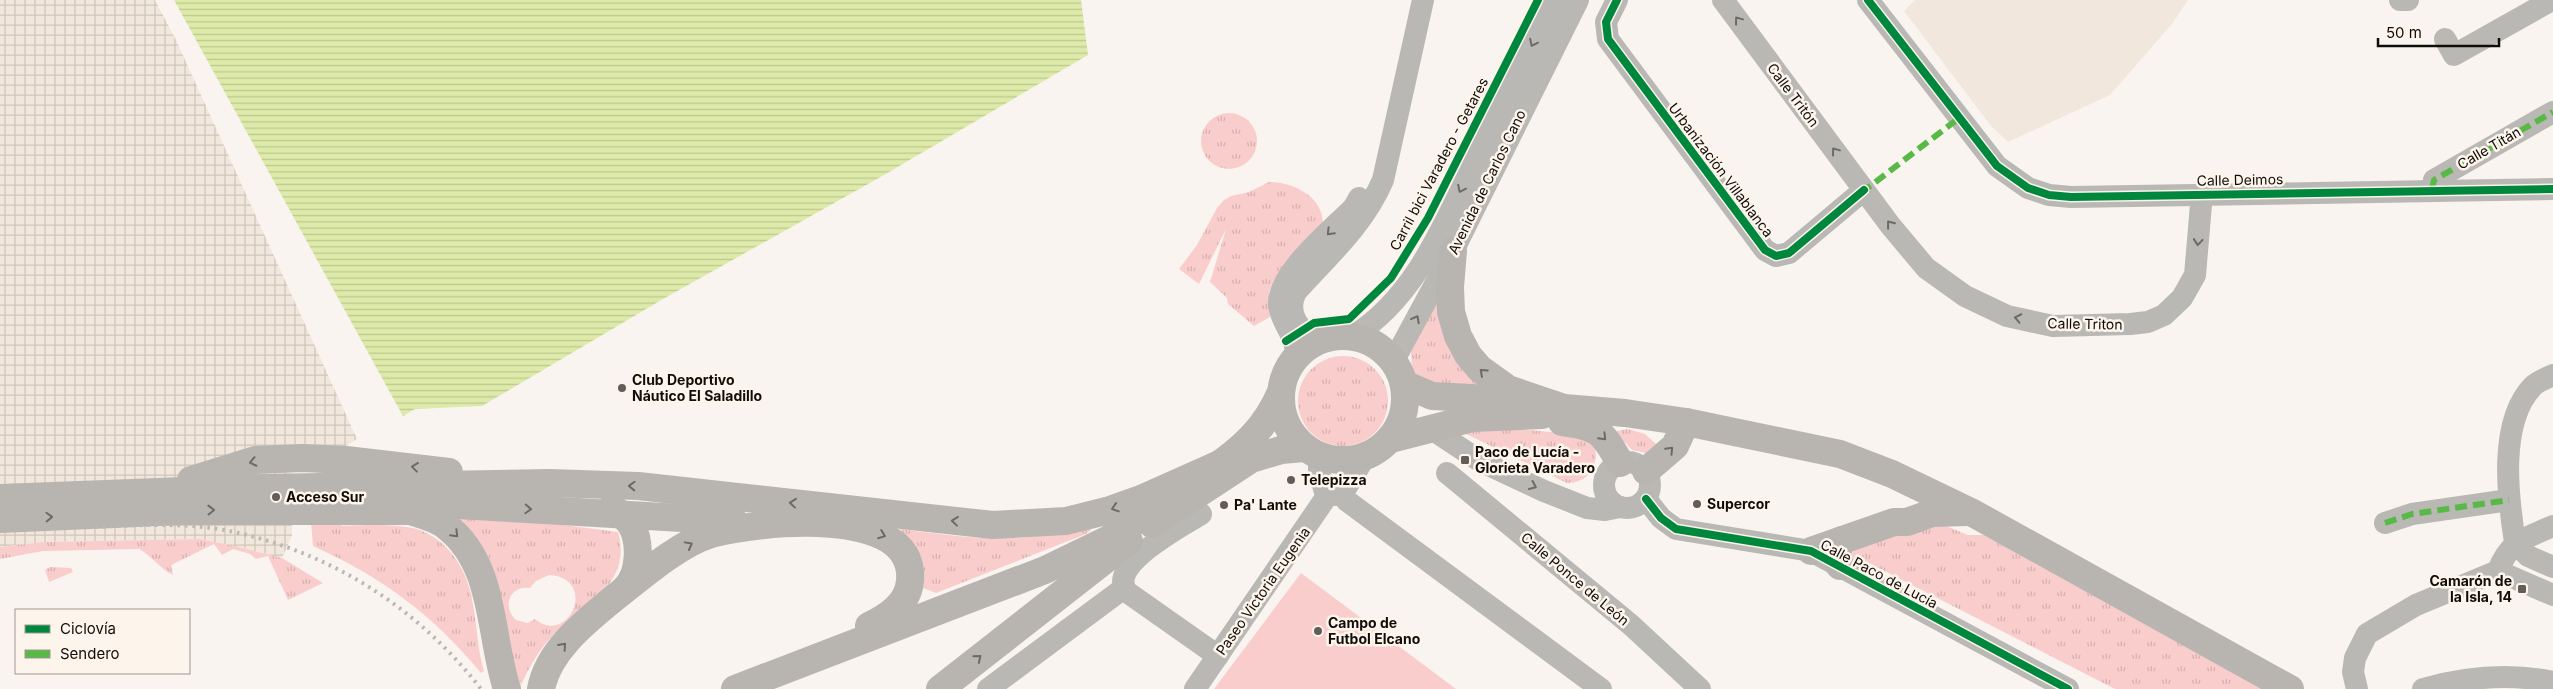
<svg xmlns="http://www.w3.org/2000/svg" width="2553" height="689" font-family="Inter,sans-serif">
  <defs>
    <pattern id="industrial-grid" width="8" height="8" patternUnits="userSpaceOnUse" patternTransform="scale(1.25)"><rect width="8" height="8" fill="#f2e7dc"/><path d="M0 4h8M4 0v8" fill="none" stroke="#cec5bb"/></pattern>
    <pattern id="grass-tufts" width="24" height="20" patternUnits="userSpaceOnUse" patternTransform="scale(1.25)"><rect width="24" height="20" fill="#facdcd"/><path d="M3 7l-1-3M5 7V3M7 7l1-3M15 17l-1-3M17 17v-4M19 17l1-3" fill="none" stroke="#d5afaf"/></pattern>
    <pattern id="water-rules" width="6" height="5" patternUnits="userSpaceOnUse" patternTransform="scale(1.25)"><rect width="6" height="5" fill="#deeaa9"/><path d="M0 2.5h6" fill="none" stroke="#bdc890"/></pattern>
  </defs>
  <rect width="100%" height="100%" fill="#f9f4f0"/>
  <polygon fill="#f2e7dc" points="1915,0 2188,0 2172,24 2110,95 2008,142 1991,126 1904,11"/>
  <polygon fill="url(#industrial-grid)" points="0,0 155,0 176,40 357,439 339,450 291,451 292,536 282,558 235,546 200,539 43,542 0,547"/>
  <g fill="url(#grass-tufts)" fill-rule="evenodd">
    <circle cx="1229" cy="141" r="28"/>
    <path d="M1269,182C1294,182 1324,197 1323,225L1274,280L1269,291L1270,317L1254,326L1228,304L1227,298L1210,282L1226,229L1199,284L1179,269L1197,245L1217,208L1224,200L1231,196L1249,192Z"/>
    <polygon points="1441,294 1497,391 1462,393 1417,378 1412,371 1411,351"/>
    <circle cx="1343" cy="401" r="45"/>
    <path d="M1518,429L1581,435L1595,446C1599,466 1588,483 1567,483L1462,432Z"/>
    <polygon points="1628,429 1645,434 1656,444 1646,453 1632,450 1616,433 1617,431"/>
    <path d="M463,512L618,532C634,587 577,608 547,642C536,655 528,670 521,685C496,624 513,563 456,516ZM549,575C599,578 569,647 535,619L528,623L516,620C502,607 509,585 530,588L536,581Z"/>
    <polygon points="1934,521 1968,535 1984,535 2262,689 2115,689 1865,561 1859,567 1852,562 1851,556 1854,550"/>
    <path d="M311,522H341L342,526C362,525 404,523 422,531C450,542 467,571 472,599C477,623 477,648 484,671L481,673C433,615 382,577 313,546Z"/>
    <path d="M1098,523L1086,534L936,593L923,588C928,560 918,548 900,529C946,535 991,542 1038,536C1058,534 1078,527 1098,523Z"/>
    <path d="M200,539L235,546L282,558L323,583L288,600L268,556L256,559L250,554L233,549L222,555L214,544L173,564L171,566L173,575C159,568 152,556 139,549L43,551L0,559V547L43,542Z"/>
    <polygon points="50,567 71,568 73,572 49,582 45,570"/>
  </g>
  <polygon fill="#facdcd" points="1301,573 1456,689 1214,689"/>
  <polygon fill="url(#water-rules)" points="174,0 1081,0 1088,55 884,175 663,299 482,406 415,409 403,416"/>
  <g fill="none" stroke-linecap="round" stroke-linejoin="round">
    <g stroke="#bab8b4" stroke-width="22">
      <polyline points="1617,0 1606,22 1608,39 1765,250 1776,256 1789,253 1864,190"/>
      <polyline points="1723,0 1890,225 1926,268 1965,296 2007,316 2053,326 2130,324 2148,322 2164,315 2182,298 2195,275 2202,193"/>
      <polyline points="1868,0 1997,166 2028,188 2049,195 2071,197 2553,189"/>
      <polyline points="2400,0 2408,0"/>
      <polyline points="2445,39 2454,55 2552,0"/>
      <polyline points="2432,189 2434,180 2553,112"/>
      <path d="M1353,336C1415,298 1444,224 1475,161C1502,107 1527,53 1555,0"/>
      <path d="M1317,341C1299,331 1285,312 1296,292C1329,255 1363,226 1383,180L1423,0"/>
      <path d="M1296,356C1297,336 1282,325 1279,306C1276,274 1332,230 1354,207L1359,198"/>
      <polyline points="1393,362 1453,251 1578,0"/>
      <polyline points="1430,428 1480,461 1544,491 1587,508 1605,510 1620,507"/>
      <polyline points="1319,456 1319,470 1324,489 1336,495 1346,488 1365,457"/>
      <circle cx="1627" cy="485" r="23"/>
      <polyline points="1447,473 1631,625 1700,689"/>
      <polyline points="1341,493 1347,501 1601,689"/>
      <polyline points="1646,499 1661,518 1676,529 1811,551 2068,689"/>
      <path d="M1201,514C1183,526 1106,565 1127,592L1218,656"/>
      <polyline points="2385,523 2412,514 2509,500"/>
      <path d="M2515,542C2508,498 2498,422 2533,386C2538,381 2547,378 2553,375"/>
      <polyline points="2515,542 2528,556 2553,567"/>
      <path d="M2498,571C2509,541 2526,538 2553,526"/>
      <polyline points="988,689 1124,588"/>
      <polyline points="1195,689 1329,493"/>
      <polyline points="2357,689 2353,672 2355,658 2367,634 2416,605 2498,571 2553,595"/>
      <path d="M2423,689C2466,677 2510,673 2553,682"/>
    </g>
    <g stroke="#b8b5b1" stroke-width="28">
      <polyline points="1453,251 1450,287 1451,312 1458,336 1468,355 1480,369 1508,389 1564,408 1625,413 1686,422 1840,454 1892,474 1971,512 2290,689"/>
      <circle cx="1343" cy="398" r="62"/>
      <polyline points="1404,384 1432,396 1511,400"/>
      <path d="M1562,422C1598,426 1603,432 1620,463"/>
      <polyline points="1391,439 1473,418 1542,415 1564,408"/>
      <path d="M1210,471C1241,450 1265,429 1280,394"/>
      <polyline points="1646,471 1675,446 1686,422"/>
      <polyline points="191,480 255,460 302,458 346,460 449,472"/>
      <polyline points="0,498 262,488 550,483 638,486 993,525 1066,521 1110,510 1141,499 1224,462"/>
      <polyline points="419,507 425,504 458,505 734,521"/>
      <path d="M612,508C620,513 627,518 632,526C641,544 640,575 625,589"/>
      <path d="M0,519L181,511H410C422,515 436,518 446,526C496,564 489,635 507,689"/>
      <polyline points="1152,524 1251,459 1281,450 1304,448"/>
      <polyline points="1811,551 1894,522 1907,522 1932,513 1969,512"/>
      <polyline points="1840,566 1837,552 1842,540"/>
      <path d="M541,689C548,651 585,622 613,599C640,578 678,544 711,534C755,522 917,503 910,581C908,604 888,617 869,626"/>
      <polyline points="735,689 1045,570 1109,539 1164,502"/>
      <polyline points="940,689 1129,541"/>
    </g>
    <path stroke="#bab8b4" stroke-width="4" stroke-dasharray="2.5 5" stroke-linecap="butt" d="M95,527C141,525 189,522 234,532C334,554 419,609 481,689"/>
    <g stroke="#58b947" stroke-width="6" stroke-dasharray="12 6" stroke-linecap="butt">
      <polyline points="2432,189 2434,180 2553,112"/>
      <polyline points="1861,193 1959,118"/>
      <polyline points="2385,523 2412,514 2509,500"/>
    </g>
    <defs>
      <g id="cycleway">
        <polyline points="1617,0 1606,22 1608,39 1765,250 1776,256 1789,253 1864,190"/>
        <polyline points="1868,0 1997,166 2028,188 2049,195 2071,197 2553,189"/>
        <polyline points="1286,341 1314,323 1349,319 1391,278 1428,218 1538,0"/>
        <polyline points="1646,499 1661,518 1676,529 1811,551 2068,689"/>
      </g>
    </defs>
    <use href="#cycleway" stroke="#fdf4ec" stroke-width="11"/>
    <use href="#cycleway" stroke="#00873e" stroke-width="8"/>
  </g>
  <defs><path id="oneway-chevron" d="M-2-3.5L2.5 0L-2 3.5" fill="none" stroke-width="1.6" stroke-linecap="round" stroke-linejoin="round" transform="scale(1.25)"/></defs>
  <g stroke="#6e6b67">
    <use href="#oneway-chevron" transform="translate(1738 20) rotate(-127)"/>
    <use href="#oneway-chevron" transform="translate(1533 43) rotate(116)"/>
    <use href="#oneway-chevron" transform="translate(1835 151) rotate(-127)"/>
    <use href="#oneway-chevron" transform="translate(1461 189) rotate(116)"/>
    <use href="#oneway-chevron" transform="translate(1890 224) rotate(-128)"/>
    <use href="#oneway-chevron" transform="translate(1330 232) rotate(134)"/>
    <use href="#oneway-chevron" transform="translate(2198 242) rotate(95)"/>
    <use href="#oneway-chevron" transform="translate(2018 318) rotate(-168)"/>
    <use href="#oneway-chevron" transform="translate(1416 319) rotate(-62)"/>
    <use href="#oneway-chevron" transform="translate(1533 486) rotate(25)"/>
  </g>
  <g stroke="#6d6965">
    <use href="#oneway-chevron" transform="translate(1483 372) rotate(-138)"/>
    <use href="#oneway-chevron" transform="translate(1603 437) rotate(46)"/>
    <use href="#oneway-chevron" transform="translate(1670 450) rotate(-46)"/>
    <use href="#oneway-chevron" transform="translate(253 462) rotate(168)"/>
    <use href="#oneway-chevron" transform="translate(415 467) rotate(-173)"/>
    <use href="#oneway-chevron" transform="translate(632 486) rotate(-178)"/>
    <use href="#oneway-chevron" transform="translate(793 503) rotate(-174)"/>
    <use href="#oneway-chevron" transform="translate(1115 508) rotate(162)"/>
    <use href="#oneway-chevron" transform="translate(528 509) rotate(3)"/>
    <use href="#oneway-chevron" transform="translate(211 510) rotate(-1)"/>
    <use href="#oneway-chevron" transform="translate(49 517) rotate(-2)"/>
    <use href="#oneway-chevron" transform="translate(955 521) rotate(-174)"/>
    <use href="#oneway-chevron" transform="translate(455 534) rotate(45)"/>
    <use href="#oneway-chevron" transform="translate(882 535) rotate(21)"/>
    <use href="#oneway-chevron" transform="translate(689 545) rotate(-29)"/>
    <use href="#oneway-chevron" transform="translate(563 646) rotate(-48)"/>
    <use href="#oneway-chevron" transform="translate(978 658) rotate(-39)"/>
  </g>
  <g fill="#625d59" stroke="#fdf4ec" stroke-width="2">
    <circle cx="622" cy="388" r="5"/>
    <rect x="1460" y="455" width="10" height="10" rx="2.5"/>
    <circle cx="1291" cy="480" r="5"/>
    <circle cx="276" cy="497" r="5"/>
    <circle cx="1697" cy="504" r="5"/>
    <circle cx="1224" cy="505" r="5"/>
    <rect x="2517" y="584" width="10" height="10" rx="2.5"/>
    <circle cx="1318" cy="631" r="5"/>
  </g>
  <g text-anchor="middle" stroke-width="5" stroke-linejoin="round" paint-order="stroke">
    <g font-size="14" fill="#110c08" stroke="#fdf4ec">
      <text transform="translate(1793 95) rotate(53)" y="5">Calle Tritón</text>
      <text transform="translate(2489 148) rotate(-30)" y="5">Calle Titán</text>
      <text transform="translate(1439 164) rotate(-62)" y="5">Carril bici Varadero - Getares</text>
      <text transform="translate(1721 170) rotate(53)" y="5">Urbanización Villablanca</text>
      <text transform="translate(2240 180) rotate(-1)" y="5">Calle Deimos</text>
      <text transform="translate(1487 182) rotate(-64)" y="5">Avenida de Carlos Cano</text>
      <text transform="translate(2085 324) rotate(1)" y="5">Calle Triton</text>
      <text transform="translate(1879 574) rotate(28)" y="5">Calle Paco de Lucía</text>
      <text transform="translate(1575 579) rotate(40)" y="5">Calle Ponce de León</text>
      <text transform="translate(1263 591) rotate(-55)" y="5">Paseo Victoria Eugenia</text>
    </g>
    <g font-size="14" font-weight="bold" fill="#110c08" stroke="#fdf4ec" text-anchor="start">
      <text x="632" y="385">Club Deportivo<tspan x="632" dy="16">Náutico El Saladillo</tspan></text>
      <text x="1475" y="457">Paco de Lucía -<tspan x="1475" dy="16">Glorieta Varadero</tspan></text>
      <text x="1301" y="485">Telepizza</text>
      <text x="286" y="502">Acceso Sur</text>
      <text x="1707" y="509">Supercor</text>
      <text x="1234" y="510">Pa' Lante</text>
      <text x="2512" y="586" text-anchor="end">Camarón de<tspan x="2512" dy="16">la Isla, 14</tspan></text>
      <text x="1328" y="628">Campo de<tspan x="1328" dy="16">Futbol Elcano</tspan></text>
    </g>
  </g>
  <rect x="15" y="609" width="175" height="65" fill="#fdf4ec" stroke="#9f9791"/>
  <rect x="25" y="625" width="25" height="8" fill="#00873e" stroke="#9f9791"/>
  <text x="60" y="634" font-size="15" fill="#110c08">Ciclovía</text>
  <rect x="25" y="650" width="25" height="8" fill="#58b947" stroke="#9f9791"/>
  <text x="60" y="659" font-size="15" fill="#110c08">Sendero</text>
  <path d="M2378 38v8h121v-8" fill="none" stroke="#110c08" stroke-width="2.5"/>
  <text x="2386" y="38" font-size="15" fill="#110c08" stroke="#fdf4ec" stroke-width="4" paint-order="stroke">50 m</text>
</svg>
